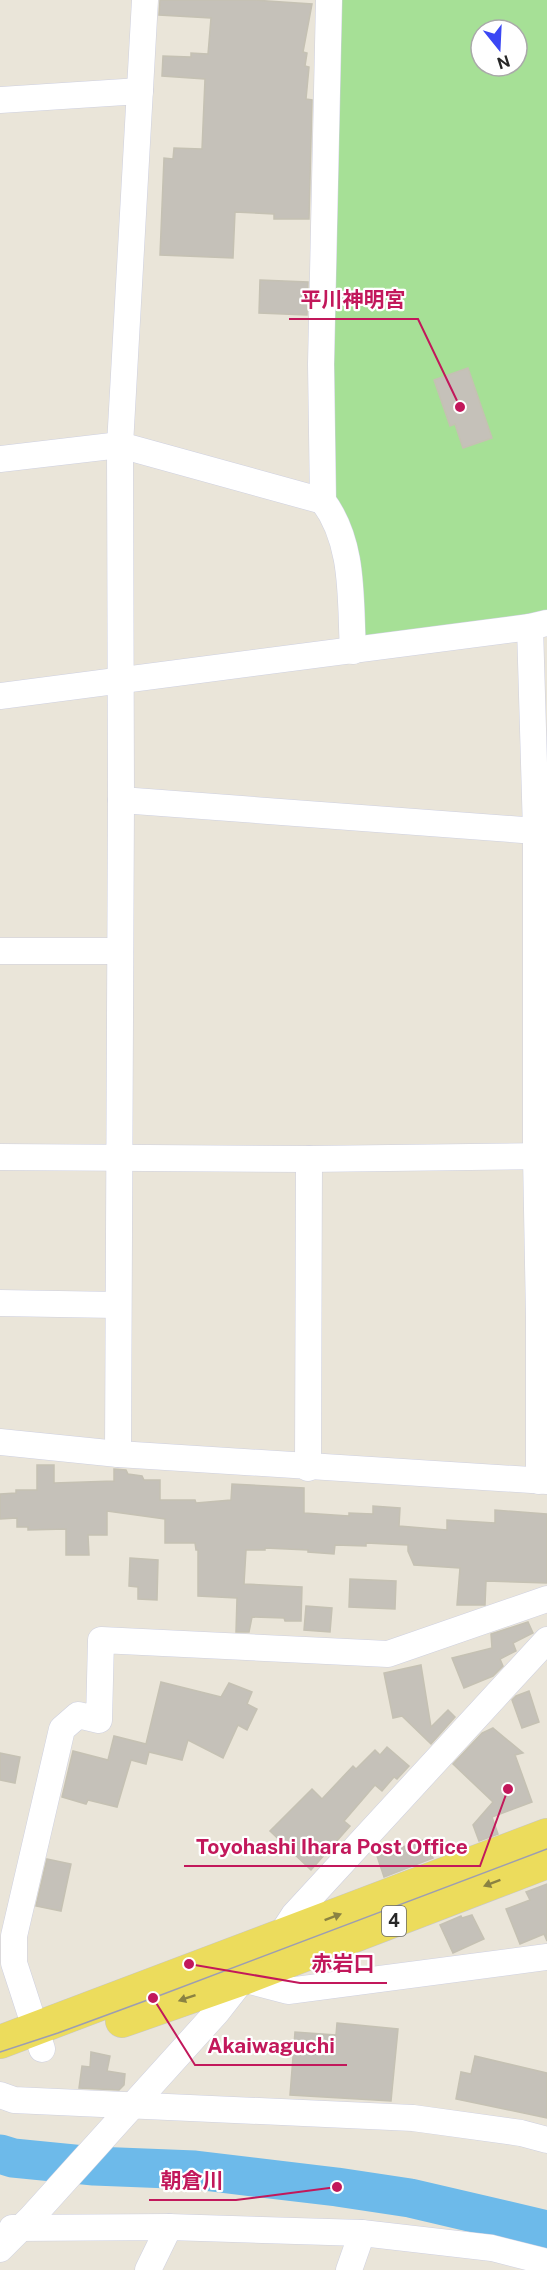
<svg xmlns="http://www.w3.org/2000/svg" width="547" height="2270" font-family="'Public Sans','Noto Sans JP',sans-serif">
  <rect width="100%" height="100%" fill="#eae5d9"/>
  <path fill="#a6e096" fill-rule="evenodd" d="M329,0H547V623L353,651L333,514ZM481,30H517V66H481Z"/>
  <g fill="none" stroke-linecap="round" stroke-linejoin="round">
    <polyline stroke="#6dbaea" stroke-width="39" points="0,2154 13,2158 94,2166 195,2170 337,2187 410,2198 547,2230"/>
  </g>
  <g fill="#c5c1b9" stroke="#c5c1b3" stroke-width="1.5">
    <polygon points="160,0 253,0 312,4 303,52 307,53 305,66 309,67 306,99 312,100 309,219 274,219 274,214 235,212 233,258 160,255 164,158 173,159 174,148 202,149 205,79 162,76 163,56 191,57 191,53 208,54 211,18 159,15"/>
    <polygon points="260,280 308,282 307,315 259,313"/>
    <polygon points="468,368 492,438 463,448 455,424 450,426 434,380"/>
    <polygon points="37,1465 54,1465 54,1483 114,1481 114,1469 126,1470 128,1474 142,1476 144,1480 160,1480 160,1500 195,1500 196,1503 231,1500 232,1484 304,1488 304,1513 349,1516 349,1513 373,1514 373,1506 400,1508 399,1526 447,1530 447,1520 495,1523 495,1510 547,1514 547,1583 486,1581 485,1605 457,1605 460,1568 414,1565 408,1551 408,1545 366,1543 366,1546 335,1545 334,1554 308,1552 308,1550 265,1548 265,1550 246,1550 244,1584 302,1587 301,1621 285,1621 284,1618 252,1617 249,1632 236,1632 237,1598 198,1596 198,1550 196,1550 195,1543 165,1543 165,1519 107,1511 107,1535 88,1535 89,1555 66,1555 66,1529 28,1530 28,1527 17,1527 17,1518 0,1519 0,1494 16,1493 16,1490 37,1490"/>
    <polygon points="130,1558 158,1560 157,1600 138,1599 138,1587 129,1586"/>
    <polygon points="350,1579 396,1581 395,1609 349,1607"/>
    <polygon points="306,1606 332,1608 330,1632 304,1630"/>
    <polygon points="528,1622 533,1633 513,1643 516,1651 500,1659 503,1666 493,1676 464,1688 452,1658 492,1648 491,1634"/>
    <polygon points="421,1665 431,1727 448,1710 455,1717 431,1744 402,1716 393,1718 384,1673"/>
    <polygon points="161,1682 221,1697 229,1683 252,1692 247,1704 257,1709 247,1730 238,1725 223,1758 188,1740 182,1760 149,1752 146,1764 131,1760 117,1807 88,1800 86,1804 62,1797 73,1751 108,1760 114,1736 146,1744"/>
    <polygon points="529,1691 539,1722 522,1728 512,1700 516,1696"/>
    <polygon points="493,1728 523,1753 515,1755 532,1802 492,1817 498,1834 479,1841 473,1825 493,1802 453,1764 482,1733"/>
    <polygon points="387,1747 409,1766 397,1779 394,1777 382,1791 375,1785 344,1821 350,1826 311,1870 270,1831 312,1789 322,1799 353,1766 356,1769 375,1750 380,1755"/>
    <polygon points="0,1753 20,1757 15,1783 0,1780"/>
    <polygon points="426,1839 433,1858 384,1877 377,1856"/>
    <polygon points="47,1859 71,1864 61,1911 36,1906"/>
    <polygon points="547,1884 547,1941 544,1934 520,1944 506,1909 530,1900 526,1892"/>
    <polygon points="472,1915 484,1939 453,1953 440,1925 461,1916 462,1918"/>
    <polygon points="337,2023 398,2029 391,2101 290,2095 295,2032 336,2035"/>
    <polygon points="91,2052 110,2056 107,2071 125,2074 124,2085 119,2090 79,2088 82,2066 90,2067"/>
    <polygon points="475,2056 547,2073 547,2118 456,2099 461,2072 471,2074"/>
  </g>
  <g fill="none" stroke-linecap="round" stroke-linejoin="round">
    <defs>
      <g id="minor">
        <path d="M329,0L321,364L323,501C355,544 350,600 353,651"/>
        <polyline points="0,100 140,91"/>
        <polyline points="0,459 120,445 323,501"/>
        <polyline points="530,627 536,831 536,1156 539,1317 539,1481"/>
        <polyline points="0,696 530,627 547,623"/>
        <polyline points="121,800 536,831 547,828"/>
        <polyline points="0,951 120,951"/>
        <polyline points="0,1157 309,1159 547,1156"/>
        <polyline points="0,1303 117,1305"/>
        <polyline points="0,1442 118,1454 547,1481"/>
        <polyline points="118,1454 121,800 120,445 145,0"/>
        <polyline points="308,1468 309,1159"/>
        <polyline points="277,1941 294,1915 547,1640"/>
        <polyline points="242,1979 288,1991 547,1957"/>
        <polyline points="42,2049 14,1963 14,1936 62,1729 78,1715 99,1720 101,1640 388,1654 547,1599"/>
        <polyline points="0,2095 14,2100 413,2118 521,2133 547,2140"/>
        <polyline points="12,2228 169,2227 362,2233 492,2248 547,2262"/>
        <polyline points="0,2249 31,2218 217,2012 246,1975"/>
        <polyline points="148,2270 169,2227"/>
        <polyline points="349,2270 362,2233"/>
      </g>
      <g id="major">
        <polyline points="122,2021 242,1979 547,1862"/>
        <polyline points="0,2042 547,1835"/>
      </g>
    </defs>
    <use href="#minor" stroke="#ced0e0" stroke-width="27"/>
    <use href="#major" stroke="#c7c7c7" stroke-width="34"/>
    <use href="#minor" stroke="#fff" stroke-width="26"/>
    <use href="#major" stroke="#ecdc5c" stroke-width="33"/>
    <polyline stroke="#9c9db2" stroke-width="1.5" points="0,2052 58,2033 153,1998 547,1849"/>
  </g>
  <defs><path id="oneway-solid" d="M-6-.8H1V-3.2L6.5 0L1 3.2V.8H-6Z" transform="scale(1.5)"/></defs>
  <g fill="#8a8242">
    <use href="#oneway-solid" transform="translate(492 1883) rotate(159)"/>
    <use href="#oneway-solid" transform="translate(333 1917) rotate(-21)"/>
    <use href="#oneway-solid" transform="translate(187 1998) rotate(161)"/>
  </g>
  <g text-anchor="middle" stroke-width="4.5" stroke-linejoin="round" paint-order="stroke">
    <rect fill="#fff" stroke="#686868" stroke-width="1.5" x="382" y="1906" width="24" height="30" rx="4.5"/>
    <g font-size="18" font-weight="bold" fill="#272727">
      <text x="394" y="1927">4</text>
    </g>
  </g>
  <path fill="none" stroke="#c2185b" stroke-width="2" d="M460 407L418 319H289M508 1789L480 1866H184M189 1964L300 1983H387M153 1998L195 2065H347M337 2187L236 2200H149"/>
  <g fill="#c2185b" stroke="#fff" stroke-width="2">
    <circle cx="460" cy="407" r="6"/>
    <circle cx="508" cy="1789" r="6"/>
    <circle cx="189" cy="1964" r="6"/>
    <circle cx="153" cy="1998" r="6"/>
    <circle cx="337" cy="2187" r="6"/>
  </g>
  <g font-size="21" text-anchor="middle" font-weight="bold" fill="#c2185b" stroke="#fff" stroke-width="4.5" stroke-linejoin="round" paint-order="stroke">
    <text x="353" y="307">平川神明宮</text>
    <text x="332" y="1854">Toyohashi Ihara Post Office</text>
    <text x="343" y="1971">赤岩口</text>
    <text x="271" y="2053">Akaiwaguchi</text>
    <text x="192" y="2188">朝倉川</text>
  </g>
  <g transform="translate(499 48) rotate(162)"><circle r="28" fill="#ffffff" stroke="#a9a9a9" stroke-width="1.5"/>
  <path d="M0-4.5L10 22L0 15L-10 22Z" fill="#3b47f4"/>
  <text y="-9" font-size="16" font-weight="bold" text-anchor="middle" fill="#272727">N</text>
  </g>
</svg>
